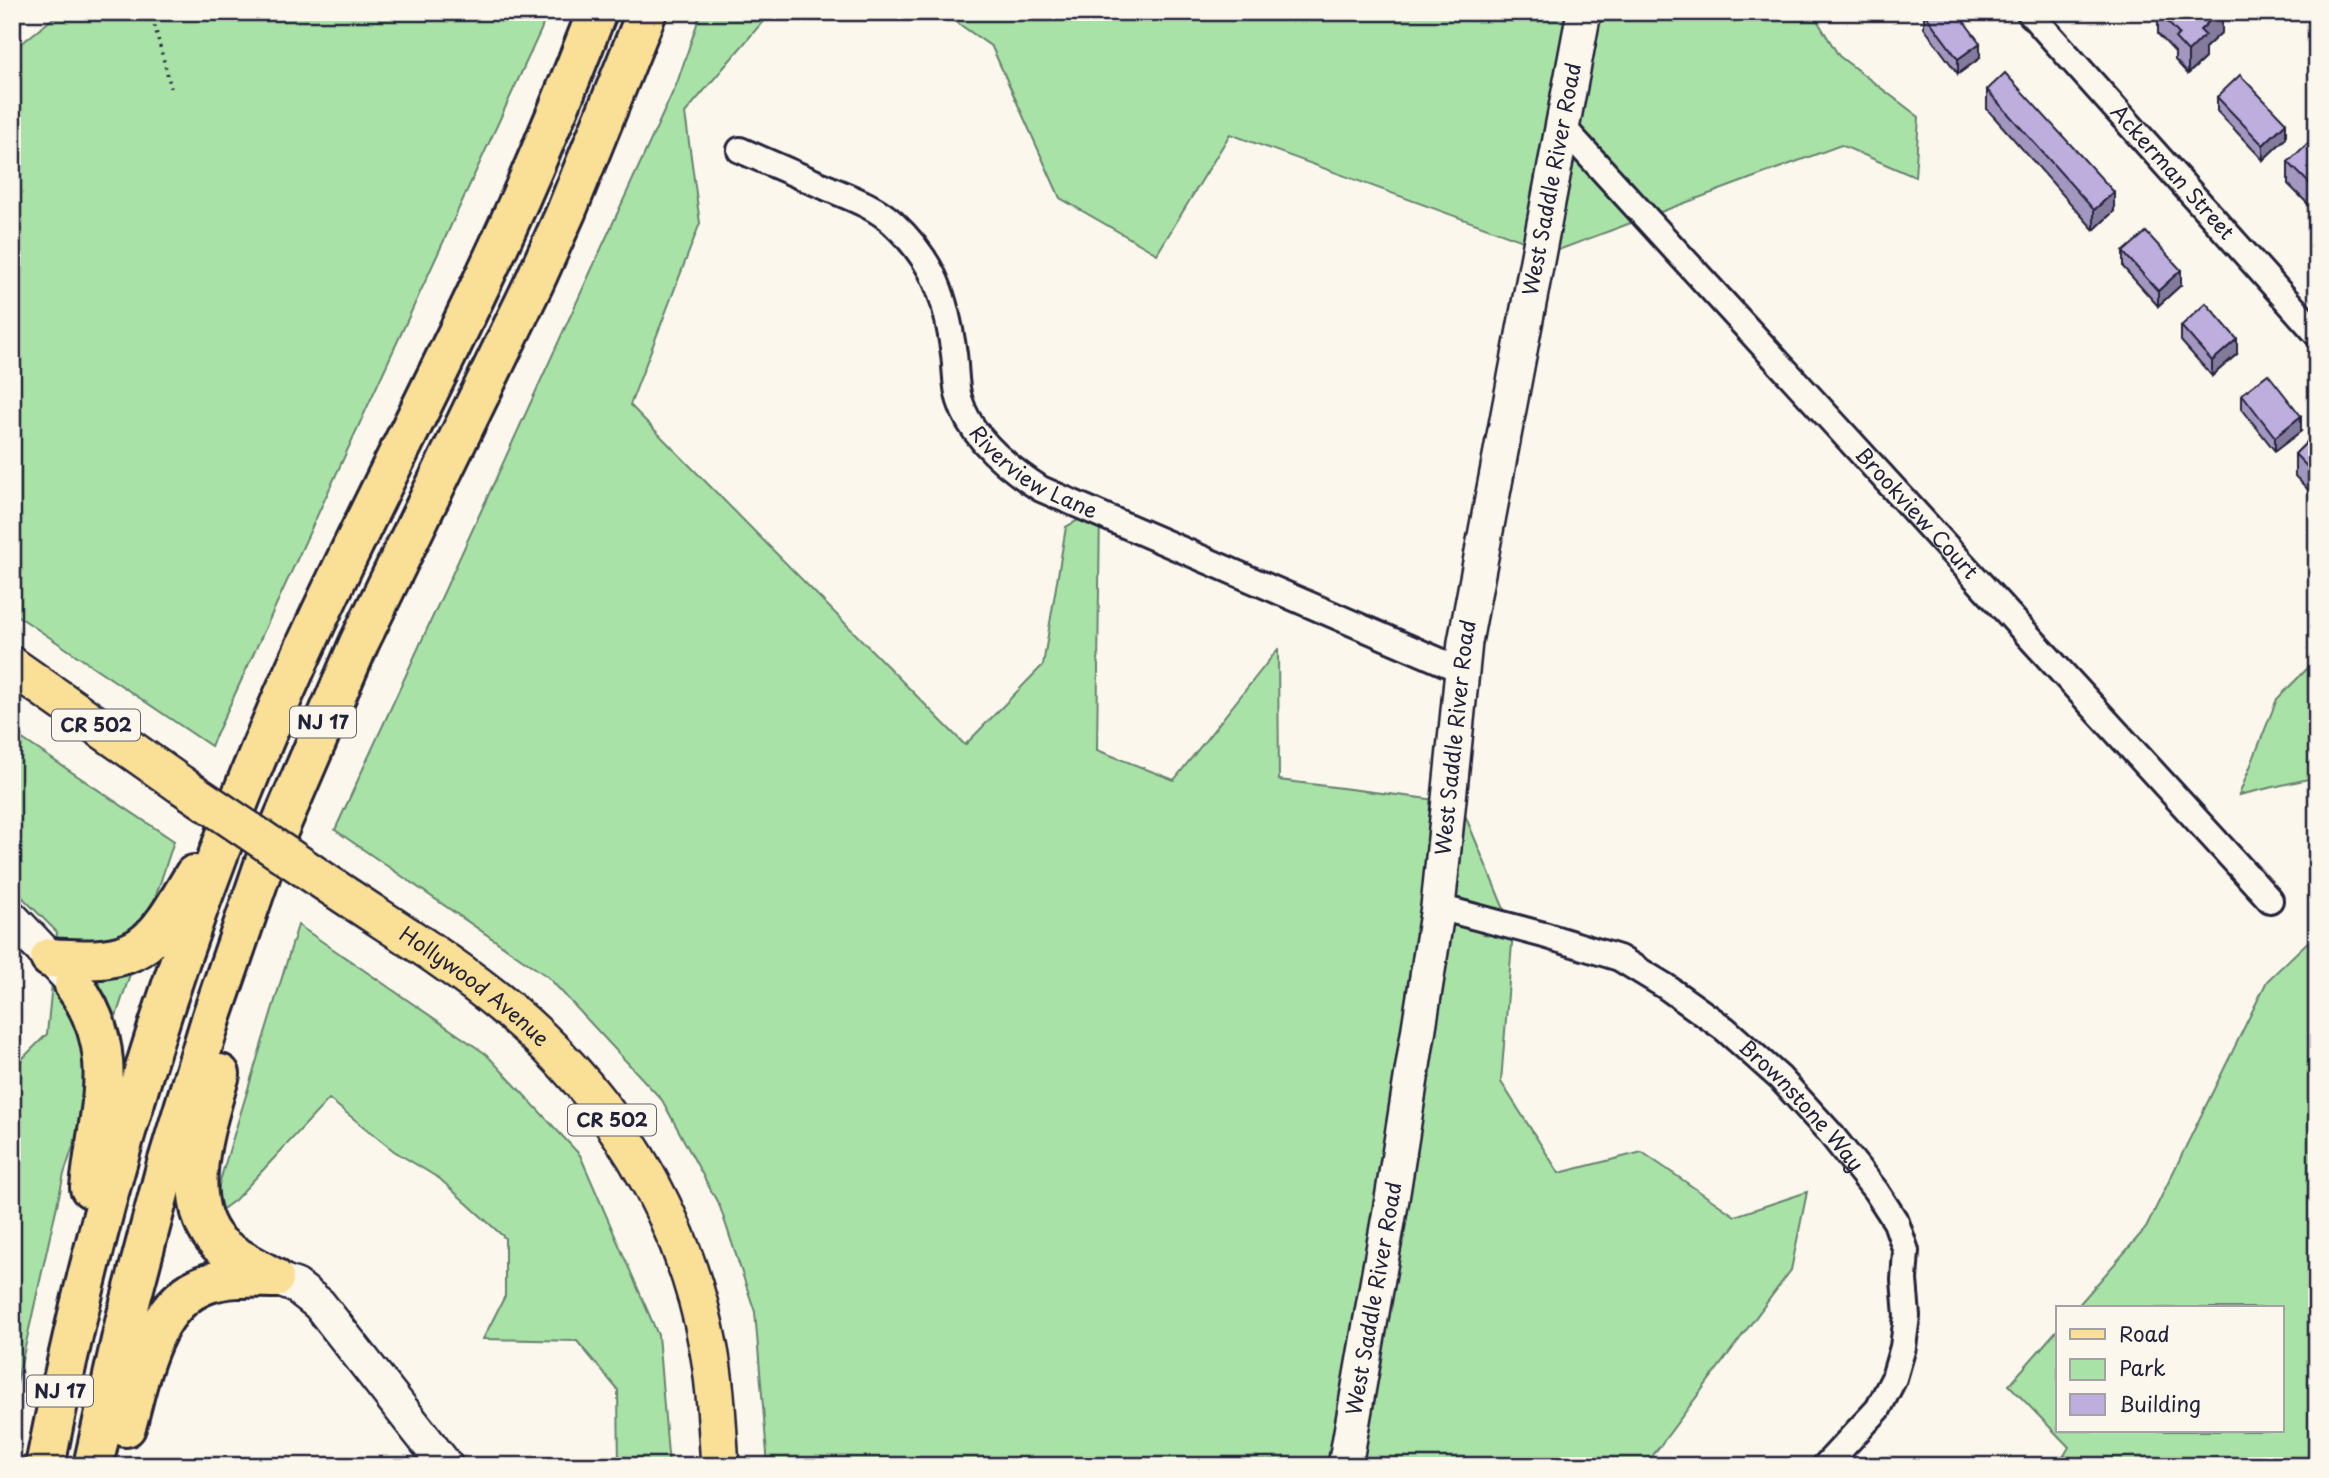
<svg xmlns="http://www.w3.org/2000/svg" width="2329" height="1478" font-family="'Playpen Sans',sans-serif">
  <rect width="100%" height="100%" fill="#fbf7ec"/>
  <filter id="ink" filterUnits="userSpaceOnUse"><feTurbulence type="fractalNoise" baseFrequency=".0143" numOctaves="2"/><feDisplacementMap in="SourceGraphic" scale="14" xChannelSelector="R" yChannelSelector="G"/><feConvolveMatrix kernelMatrix="1 2 1 2 8 2 1 2 1" color-interpolation-filters="sRGB"/></filter>
  <g filter="url(#ink)">
    <g fill="#a9e2a6" stroke="#668270" stroke-width="2">
      <polygon points="61,12 547,12 541,30 211,746 12,612 12,51"/>
      <polygon points="701,12 771,12 685,113 700,223 630,405 965,745 1043,665 1066,527 1100,508 1097,750 1174,780 1278,649 1279,780 1460,803 1513,931 1501,1082 1559,1173 1642,1152 1735,1216 1807,1192 1791,1270 1645,1466 768,1466 755,1312 720,1207 662,1100 548,977 335,830 677,83"/>
      <polygon points="942,12 1564,12 1604,21 1613,12 1812,12 1839,56 1919,117 1915,177 1841,145 1553,252 1230,134 1157,254 1060,198 992,47"/>
      <polygon points="2317,659 2317,777 2239,795 2277,699"/>
      <polygon points="12,732 174,841 64,1174 12,1405 12,1069 47,1034 57,932 12,887"/>
      <polygon points="298,925 486,1054 580,1155 658,1335 669,1466 619,1466 618,1390 577,1341 483,1339 505,1296 505,1238 440,1179 394,1151 329,1099 235,1200 208,1220"/>
      <polygon points="2317,933 2317,1466 2058,1466 2069,1447 2009,1385 2058,1329 2058,1431 2282,1431 2282,1308 2076,1308 2146,1228 2267,981"/>
    </g>
    <g fill="none" stroke-linecap="round" stroke-linejoin="round">
      <defs>
        <g id="street">
          <path id="s1" d="M2029,12L2317,334"/>
          <path id="s2" d="M1562,126L2270,900"/>
          <path id="s3" d="M740,150C768,162 795,174 823,186C846,196 874,205 893,223C935,262 946,298 954,354C956,369 955,387 960,401C971,438 1010,469 1041,489L1461,670"/>
          <path id="s4" d="M1438,907L1544,935L1619,958L1665,986L1725,1029L1780,1078L1830,1133L1876,1191L1896,1222L1906,1251L1904,1280L1907,1316L1903,1347L1894,1378L1878,1409L1825,1466"/>
        </g>
        <g id="secondary">
          <polyline points="12,918 68,977"/>
          <polyline points="274,1278 296,1286 319,1304 446,1466"/>
          <path id="s5" d="M1345,1466L1392,1199L1438,907L1465,642L1584,12"/>
        </g>
        <g id="primary">
          <polyline points="12,666 180,784"/>
          <path id="s6" d="M331,886C389,925 451,962 505,1007C609,1092 683,1212 708,1345C716,1384 717,1425 720,1466"/>
        </g>
        <g id="highway">
          <path d="M50,958C141,965 150,950 194,875"/>
          <path d="M74,985C124,1052 97,1114 90,1188"/>
          <path d="M220,1074C207,1122 177,1202 219,1244C234,1258 256,1267 274,1278"/>
          <path d="M126,1427C140,1377 152,1301 209,1283C230,1276 253,1278 274,1278"/>
          <path d="M45,1466C96,1208 172,952 277,710C339,566 413,428 480,286C523,196 561,105 597,12"/>
          <polyline points="93,1466 125,1322 166,1167 212,1016 266,859 359,643 534,283 566,212 647,12"/>
        </g>
      </defs>
      <use href="#street" stroke="#22223b" stroke-width="30"/>
      <use href="#secondary" stroke="#22223b" stroke-width="38"/>
      <use href="#primary" stroke="#22223b" stroke-width="42"/>
      <use href="#highway" stroke="#22223b" stroke-width="44"/>
      <polyline stroke="#22223b" stroke-width="3.5" stroke-dasharray="2 5" stroke-linecap="butt" points="151,12 171,88"/>
      <use href="#street" stroke="#fbf7ec" stroke-width="24"/>
      <use href="#secondary" stroke="#fbf7ec" stroke-width="33"/>
      <use href="#primary" stroke="#fadf96" stroke-width="37"/>
      <use href="#highway" stroke="#fadf96" stroke-width="38"/>
      <defs>
        <polyline id="primary-bridge" points="180,784 331,886"/>
      </defs>
      <use href="#primary-bridge" stroke="#22223b" stroke-width="42" stroke-linecap="butt"/>
      <use href="#primary-bridge" stroke="#fadf96" stroke-width="37"/>
    </g>
    <g fill="#a396bf" stroke="#22223b" stroke-width="2">
      <polygon points="2158,12 2222,12 2222,32 2205,48 2205,58 2188,74 2175,60 2175,52 2158,34"/>
      <polygon points="1924,13 1980,58 1958,74 1924,28"/>
      <polygon points="1987,90 2114,211 2094,230 1987,109"/>
      <polygon points="2217,97 2286,138 2263,160 2217,111"/>
      <polygon points="2317,143 2317,213 2288,184 2288,162"/>
      <polygon points="2123,252 2181,285 2158,306 2123,267"/>
      <polygon points="2181,326 2237,354 2212,376 2181,341"/>
      <polygon points="2242,394 2301,431 2275,451 2242,409"/>
      <polygon points="2317,432 2317,499 2295,476 2295,454"/>
    </g>
    <g fill="#847a9b" stroke="#22223b" stroke-width="2">
      <polygon points="2219,12 2222,12 2222,32 2205,48 2205,58 2188,74 2188,52 2200,30"/>
      <polygon points="1980,43 1980,58 1958,74 1958,59"/>
      <polygon points="2286,123 2286,138 2263,160 2263,145"/>
      <polygon points="2114,192 2114,211 2094,230 2094,210"/>
      <polygon points="2181,270 2181,285 2158,306 2158,291"/>
      <polygon points="2237,339 2237,354 2212,376 2212,361"/>
      <polygon points="2301,416 2301,431 2275,451 2275,437"/>
    </g>
    <g fill="#bdaede" stroke="#22223b" stroke-width="2">
      <polygon points="1926,12 1957,12 1980,43 1958,59 1924,13"/>
      <polygon points="2158,12 2219,12 2200,30 2205,35 2188,52 2175,38 2179,34"/>
      <polygon points="2005,73 2114,192 2094,210 1987,90"/>
      <polygon points="2240,75 2286,123 2263,145 2217,97"/>
      <polygon points="2312,139 2317,143 2317,191 2288,162"/>
      <polygon points="2146,232 2181,270 2158,291 2123,252"/>
      <polygon points="2206,303 2237,339 2212,361 2181,326"/>
      <polygon points="2268,374 2301,416 2275,437 2242,394"/>
      <polygon points="2317,432 2317,477 2295,454"/>
    </g>
  </g>
  <g text-anchor="middle" stroke-width="6" stroke-linejoin="round" paint-order="stroke">
    <g fill="#fbf7ec" stroke="#636270" stroke-width="2">
      <rect x="290" y="706.5" width="66" height="31" rx="5"/>
      <rect x="52" y="709.5" width="88" height="31" rx="5"/>
      <rect x="568" y="1104.5" width="88" height="31" rx="5"/>
      <rect x="27" y="1375.5" width="66" height="31" rx="5"/>
    </g>
    <g font-size="19" font-weight="bold" fill="#22223b">
      <text x="323" y="729">NJ 17</text>
      <text x="96" y="732">CR 502</text>
      <text x="612" y="1127">CR 502</text>
      <text x="60" y="1398">NJ 17</text>
    </g>
    <g font-size="21" fill="#22223b" stroke="#fbf7ec">
      <text dy="7" stroke="none"><textPath href="#s1" startOffset="215">Ackerman Street</textPath></text>
      <text dy="7" stroke="none"><textPath href="#s5" startOffset="1304">West Saddle River Road</textPath></text>
      <text dy="7" stroke="none"><textPath href="#s3" startOffset="472">Riverview Lane</textPath></text>
      <text dy="7" stroke="none"><textPath href="#s2" startOffset="525">Brookview Court</textPath></text>
      <text dy="7" stroke="none"><textPath href="#s5" startOffset="737">West Saddle River Road</textPath></text>
      <text dy="7" stroke="none"><textPath href="#s6" startOffset="175">Hollywood Avenue</textPath></text>
      <text dy="7" stroke="none"><textPath href="#s4" startOffset="424">Brownstone Way</textPath></text>
      <text dy="7" stroke="none"><textPath href="#s5" startOffset="170">West Saddle River Road</textPath></text>
    </g>
  </g>
  <rect width="2329" height="1478" fill="none" stroke="#fbf7ec" stroke-width="42"/>
  <rect x="21" y="21" width="2287" height="1436" fill="none" stroke="#22223b" stroke-width="2.5" filter="url(#ink)"/>
  <rect x="2056" y="1306" width="228" height="126" fill="#fbf7ec" stroke="#a4a2a5" stroke-width="2"/>
  <rect x="2070" y="1329" width="35" height="10" fill="#fadf96" stroke="#a4a2a5" stroke-width="2"/>
  <text x="2119" y="1342" font-size="21" fill="#22223b">Road</text>
  <rect x="2070" y="1359" width="35" height="21" fill="#a9e2a6" stroke="#a4a2a5" stroke-width="2"/>
  <text x="2119" y="1376" font-size="21" fill="#22223b">Park</text>
  <rect x="2070" y="1394" width="35" height="21" fill="#bdaede" stroke="#a4a2a5" stroke-width="2"/>
  <text x="2119" y="1412" font-size="21" fill="#22223b">Building</text>
</svg>
